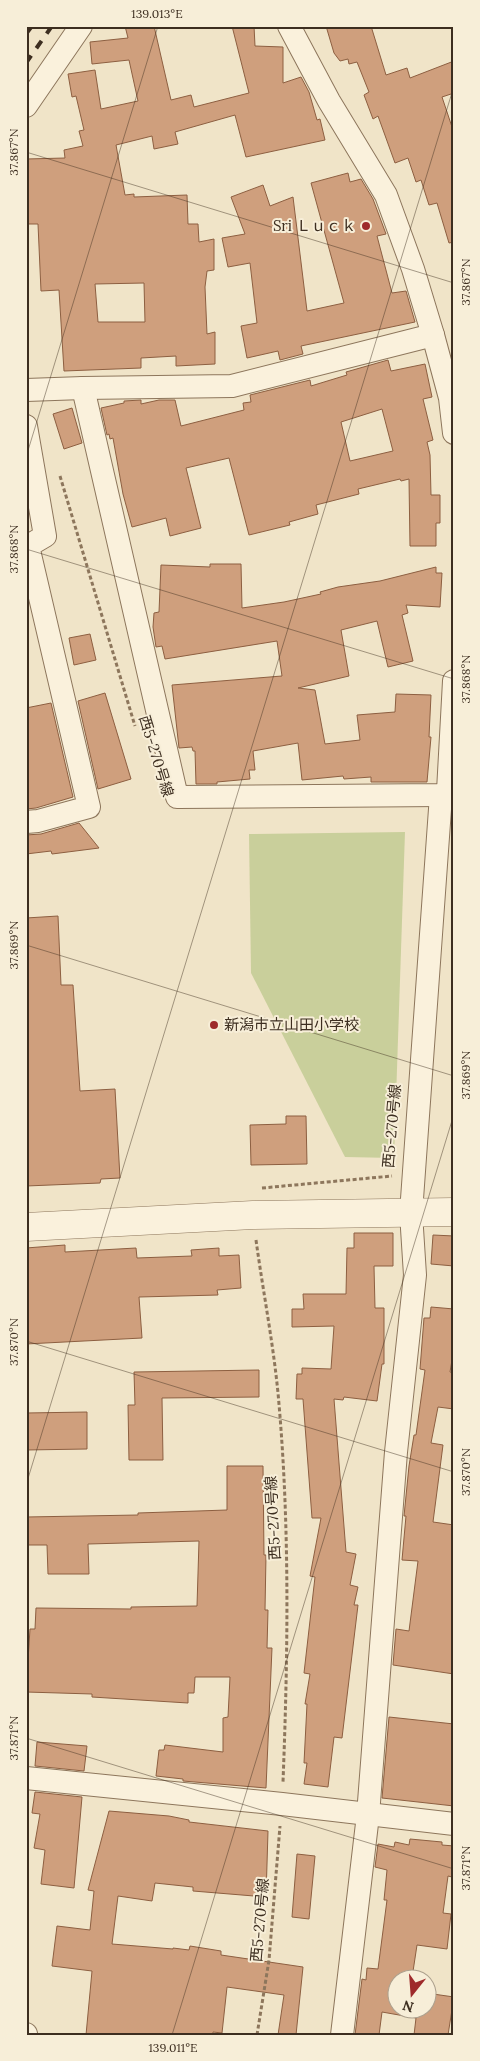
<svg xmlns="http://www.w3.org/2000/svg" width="480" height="2061" font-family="Lora,'Noto Sans JP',serif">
  <rect width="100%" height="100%" fill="#f0e4c8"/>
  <polygon fill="#c9cf9b" points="405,832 394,1158 345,1157 251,973 249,834"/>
  <g fill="#cf9f7d" stroke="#8d5f41" fill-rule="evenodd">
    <path d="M125,26H154L171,100L191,95L194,107L249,93L232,26H254L255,46L283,47V83L301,77L309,92L317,120L320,119L325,140L246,157L235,115L175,132L178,144L154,149L152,136L116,145L125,195L134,194V197L187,195L188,224H198L199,242L214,239V270L207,271L205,287L207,334L215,332V364L176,366V356L141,358V368L64,371L59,290L41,291L38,224H26V159L65,158L64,150L83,146L79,131L84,130L76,96L72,97L68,74L95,70L101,109L138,101L129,60L92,64L90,42L128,38ZM144,283L145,322H98L95,284Z"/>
    <polygon points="326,26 371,26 386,75 407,68 410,78 454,61 454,93 442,97 454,133 454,242 449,243 437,203 429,205 421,180 416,182 408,158 395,163 378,116 373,119 364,95 369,92 357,62 349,64 348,59 340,61 334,53"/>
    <polygon points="348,173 350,182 361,179 373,199 386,234 377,236 392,293 406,291 415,322 301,346 303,354 280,360 278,351 247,358 241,326 257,323 250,263 228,267 222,238 245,234 231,197 263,185 270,206 293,197 307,311 344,303 311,183"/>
    <path d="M388,360L391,371L425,364L432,397L423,399L433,440L427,442L430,455L431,495H440V523H436V546H410L409,479L401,481L400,479L358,489L359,494L316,505L318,514L289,522L290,525L249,535L229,458L186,468L201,528L170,536L166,518L132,527L123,494L113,438L110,439L109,434L107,435L101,408L124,403V401L141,400V404L159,400H175L181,426L244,410L243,403L251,402L250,395L310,380L311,386L347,375L346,372ZM382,409L393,451L350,461L341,422Z"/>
    <polygon points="72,408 82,443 64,449 53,414"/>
    <polygon points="210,564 241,564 242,608 284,602 321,594 320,592 338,587 380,581 436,567 436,573 442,573 440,607 406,605 408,613 402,615 413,661 388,667 377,621 341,630 349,676 298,688 315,690 325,744 360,740 357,715 395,712 396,694 431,695 429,737 431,737 427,782 371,782 371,777 344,779 343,776 302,780 298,743 253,751 255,770 249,770 250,779 217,782 217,784 196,784 195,751 193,751 192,747 179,748 172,685 282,676 277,641 165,659 162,646 156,647 153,627 154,613 159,612 161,565 210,567"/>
    <polygon points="90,634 96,660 74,665 69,638"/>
    <polygon points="105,693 131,779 98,789 78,701"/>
    <polygon points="51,703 73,797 36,808 26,809 26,708"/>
    <polygon points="79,823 99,848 52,854 51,851 26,854 26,835 41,834"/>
    <polygon points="58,916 61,985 73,985 80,1091 115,1089 120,1178 101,1179 100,1183 26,1186 26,918"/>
    <polygon points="286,1116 306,1116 307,1164 251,1165 250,1125 286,1124"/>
    <polygon points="354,1233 393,1233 393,1266 374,1266 375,1308 384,1308 384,1364 382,1364 377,1401 344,1397 343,1400 334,1399 346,1552 356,1554 350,1585 358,1587 354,1605 358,1605 342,1738 334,1737 328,1787 304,1784 307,1763 304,1763 307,1704 305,1704 310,1674 304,1673 315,1577 310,1576 321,1518 312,1518 303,1399 296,1399 297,1374 302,1374 302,1368 331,1369 334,1326 292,1327 292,1309 304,1309 303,1294 346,1294 347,1248 354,1248"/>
    <polygon points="433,1235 454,1236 454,1266 431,1264"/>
    <polygon points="65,1245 65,1252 136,1248 137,1258 192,1256 191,1250 219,1248 219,1256 239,1255 241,1288 217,1290 218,1295 139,1297 142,1338 26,1344 26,1248"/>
    <polygon points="431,1307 454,1309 454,1348 450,1372 454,1373 454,1409 438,1407 431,1443 443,1445 433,1522 454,1525 454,1674 393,1665 396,1629 409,1631 418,1561 402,1560 406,1516 404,1516 409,1466 414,1435 416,1435 425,1370 420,1369 424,1318 430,1318"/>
    <polygon points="259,1370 259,1397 162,1398 163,1460 129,1460 128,1405 135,1405 134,1372"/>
    <polygon points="87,1412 87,1449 26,1450 26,1413"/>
    <polygon points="227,1466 263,1466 264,1555 266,1555 265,1610 268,1610 267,1648 272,1648 266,1788 183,1781 183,1779 156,1776 159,1750 164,1750 165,1745 223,1752 223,1718 228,1717 230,1677 195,1677 194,1693 188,1693 188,1703 92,1697 92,1694 26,1692 30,1629 35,1629 36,1608 131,1609 131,1607 197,1606 199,1541 88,1544 89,1574 48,1574 47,1545 26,1545 26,1517 138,1515 138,1513 227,1510"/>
    <polygon points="389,1717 454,1724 454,1806 382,1798"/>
    <polygon points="37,1742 87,1746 84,1771 35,1766"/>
    <polygon points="35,1792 82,1797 74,1888 41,1884 45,1850 34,1848 40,1814 32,1813"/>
    <polygon points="109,1811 169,1816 189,1820 189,1822 268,1831 266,1897 193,1891 193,1887 155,1883 152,1901 118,1896 112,1944 173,1949 173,1948 189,1950 190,1946 221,1951 221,1955 303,1967 296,2035 278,2035 284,1995 227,1987 222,2033 213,2032 213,2035 86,2035 92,1971 52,1966 57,1926 90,1930 94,1891 88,1890"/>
    <polygon points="410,1839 442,1842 442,1845 454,1846 452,1877 448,1876 443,1913 451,1914 447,1949 417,1945 412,1978 398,1978 398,2008 428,2008 428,1984 434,1985 433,1994 454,1997 448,2035 414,2035 416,2018 382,2012 379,2035 355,2035 362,1979 366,1980 367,1968 378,1969 387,1900 384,1900 387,1870 375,1867 378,1844 394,1847 395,1842 409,1845"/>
    <polygon points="297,1854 315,1856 309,1919 292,1917"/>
  </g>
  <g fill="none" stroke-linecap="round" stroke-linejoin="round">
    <defs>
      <g id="minor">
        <polyline points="289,26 329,101 386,195 413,269 433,335 450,398 454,433"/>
        <polyline points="26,106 81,26"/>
        <polyline points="83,388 177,797 441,795 454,790"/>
        <polyline points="26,390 83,388 232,386 433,335"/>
        <polyline points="26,426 45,536 28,546 89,807 38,821 26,822"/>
        <polyline points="448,791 454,681"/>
        <polyline points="26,1778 282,1804 454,1824"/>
        <polyline points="26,2034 26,2035"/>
        <polyline points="342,2035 368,1815 396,1452 415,1275 411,1213 441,795"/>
      </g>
      <polyline id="tertiary" points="26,1227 253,1215 454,1212"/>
    </defs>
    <use href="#minor" stroke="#8d765c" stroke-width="24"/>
    <use href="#tertiary" stroke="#8d765c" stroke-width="29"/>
    <g stroke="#8d765c" stroke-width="3" stroke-dasharray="4 2.5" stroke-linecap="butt">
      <polyline points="60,476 135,726"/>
      <polyline points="262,1188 392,1176"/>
      <path d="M256,1240C263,1291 273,1342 278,1393C290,1523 288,1652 283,1782"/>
      <polyline points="257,2035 269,1960 280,1826"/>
    </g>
    <use href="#minor" stroke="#faf1dc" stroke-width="22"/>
    <use href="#tertiary" stroke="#faf1dc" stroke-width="28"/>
    <g stroke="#3d2e20" stroke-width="4" stroke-dasharray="9 9" stroke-linecap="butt">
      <polyline points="26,34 32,26"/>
      <polyline points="26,63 52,26"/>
    </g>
  </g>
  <path fill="none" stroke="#3d2e20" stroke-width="1" stroke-opacity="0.45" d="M26,152L454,283M26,457L158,26M26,549L454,679M26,945L454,1076M26,1341L454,1472M26,1485L454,86M26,1738L454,1869M172,2035L454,1114"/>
  <g fill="#9e2a2b" stroke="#f7eed8" stroke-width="2">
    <circle cx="366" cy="226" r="5"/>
    <circle cx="214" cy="1025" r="5"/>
  </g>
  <g text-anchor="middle" stroke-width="4" stroke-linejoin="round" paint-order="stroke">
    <g font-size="15" fill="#3d2e20" stroke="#f7eed8" text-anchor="end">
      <text x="356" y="231">Sri Ｌｕｃｋ</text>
      <text x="224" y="1030" text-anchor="start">新潟市立山田小学校</text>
    </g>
    <g font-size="15" fill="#3d2e20" stroke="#f7eed8">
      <text transform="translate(156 756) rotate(73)" y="5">西5-270号線</text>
      <text transform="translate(392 1126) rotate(-85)" y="5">西5-270号線</text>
      <text transform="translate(273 1518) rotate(-93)" y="5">西5-270号線</text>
      <text transform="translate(260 1920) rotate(-85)" y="5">西5-270号線</text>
    </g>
  </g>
  <rect width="480" height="2061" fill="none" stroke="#f7eed8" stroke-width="55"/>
  <g transform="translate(412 1994) rotate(197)"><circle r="24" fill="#f7eed8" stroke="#ada18e"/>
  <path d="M0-4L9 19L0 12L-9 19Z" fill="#9e2a2b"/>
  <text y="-8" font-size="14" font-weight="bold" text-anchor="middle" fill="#3d2e20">N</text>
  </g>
  <rect x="28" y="28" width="424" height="2006" fill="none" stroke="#3d2e20" stroke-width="2"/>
  <g font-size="12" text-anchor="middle" fill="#3d2e20">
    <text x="157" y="18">139.013°E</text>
    <text transform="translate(14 152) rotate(-90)" y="4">37.867°N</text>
    <text transform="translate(466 282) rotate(-90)" y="4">37.867°N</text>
    <text transform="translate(14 549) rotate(-90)" y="4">37.868°N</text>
    <text transform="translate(466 679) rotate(-90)" y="4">37.868°N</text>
    <text transform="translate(14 945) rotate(-90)" y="4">37.869°N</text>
    <text transform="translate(466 1075) rotate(-90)" y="4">37.869°N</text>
    <text transform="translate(14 1342) rotate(-90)" y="4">37.870°N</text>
    <text transform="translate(466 1472) rotate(-90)" y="4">37.870°N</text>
    <text transform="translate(14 1738) rotate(-90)" y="4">37.871°N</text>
    <text transform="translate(466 1868) rotate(-90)" y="4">37.871°N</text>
    <text x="173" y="2052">139.011°E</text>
  </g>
</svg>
